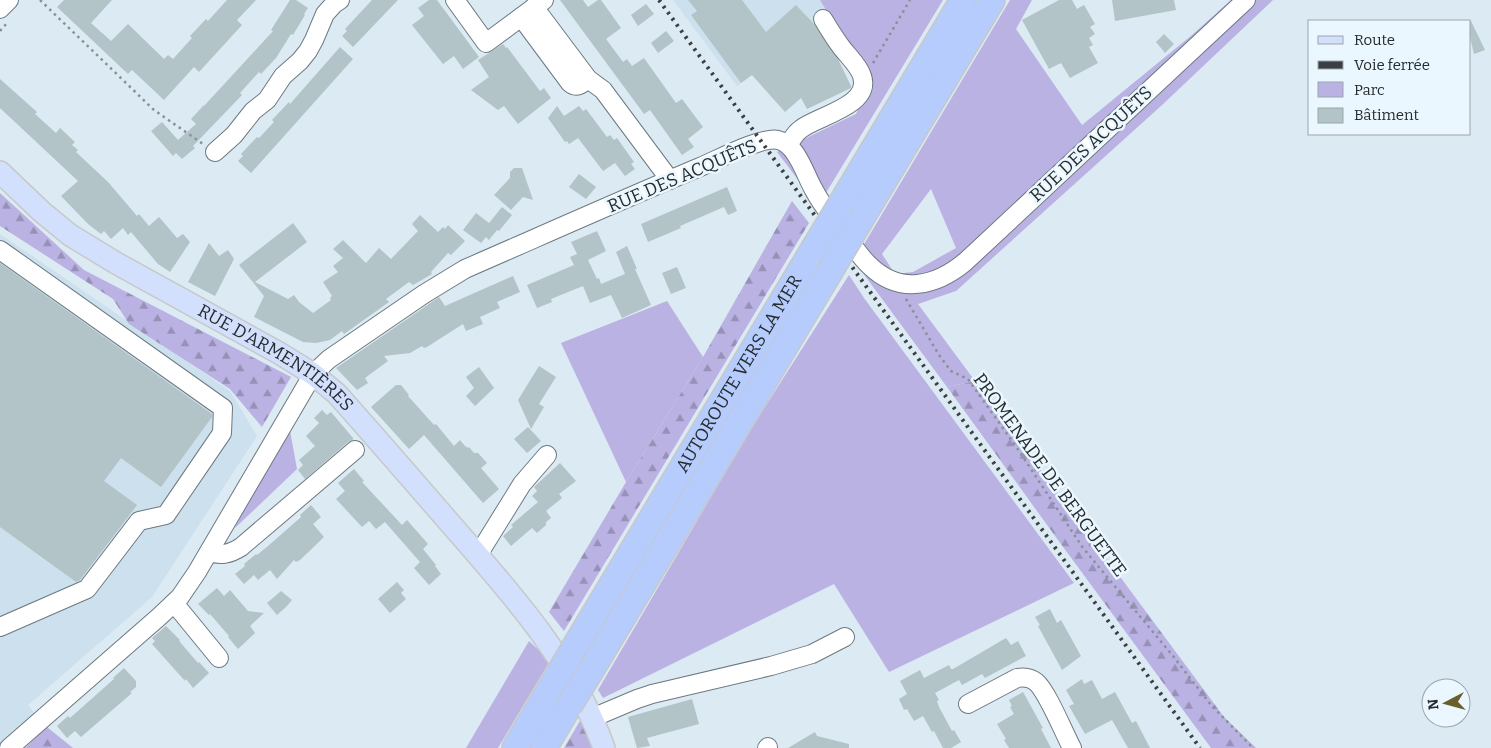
<svg xmlns="http://www.w3.org/2000/svg" width="1491" height="748" font-family="Bitter,serif">
  <defs>
    <pattern id="forest-firs" width="22" height="20" patternUnits="userSpaceOnUse" patternTransform="scale(1.25)"><rect width="22" height="20" fill="#bab2e3"/><path d="M5 1l3.5 6h-7zM16 11l3.5 6h-7z" fill="#9791b8"/></pattern>
  </defs>
  <rect width="100%" height="100%" fill="#dceaf3"/>
  <g fill="#cce0ee">
    <polygon points="673,0 820,0 839,32 799,68 765,66 753,76 752,75 737,86"/>
    <polygon points="0,234 230,391 257,436 152,597 28,705 35,714 0,746"/>
  </g>
  <g fill="#bab2e3" fill-rule="evenodd">
    <polygon points="820,0 943,0 818,206 777,152 856,114 871,81 839,32"/>
    <path d="M1010,0H1032L1016,29L1082,125L1192,35L1231,0H1273L1161,106L956,291L918,304L975,381L947,387L854,261ZM931,189L956,248L913,272L895,274L882,254Z"/>
    <polygon points="849,275 864,298 1074,583 889,672 834,584 603,698 598,690 749,432"/>
    <polygon points="667,301 703,357 626,482 561,343"/>
    <polygon points="290,431 297,469 235,528 246,504"/>
    <polygon points="529,641 550,661 498,748 466,748"/>
  </g>
  <g fill="url(#forest-firs)">
    <polygon points="0,193 84,270 291,377 262,427 230,389 129,324 113,299 0,226"/>
    <polygon points="792,201 809,223 564,631 549,612 626,482 703,357"/>
    <polygon points="975,381 1224,717 1256,748 1211,748 1058,540 947,387"/>
    <polygon points="581,719 594,748 564,748"/>
    <polygon points="47,727 73,748 25,748"/>
  </g>
  <g fill="#b2c4c7">
    <polygon points="64,0 112,0 91,23 111,41 128,24 164,59 168,55 173,59 192,38 190,36 206,19 208,21 227,0 256,0 237,20 242,25 199,72 194,67 164,100 132,70 128,74 57,7"/>
    <polygon points="290,0 296,0 308,8 304,14 305,15 293,35 291,34 276,58 261,74 259,72 240,93 242,95 193,146 195,148 182,159 176,153 173,156 151,131 162,122 178,140 196,124 191,119 204,105 204,106 273,31 271,30"/>
    <polygon points="372,0 398,0 353,47 342,36 347,31 345,29"/>
    <polygon points="429,0 437,0 479,57 463,69 454,56 443,64 412,25 424,16 418,8"/>
    <polygon points="560,0 583,0 588,7 598,0 601,0 621,28 606,39 623,62 627,59 632,66 644,58 676,103 682,99 703,127 688,139 694,147 682,155 650,110 644,114"/>
    <polygon points="688,0 742,0 766,32 796,5 814,24 838,59 851,86 851,88 807,109 801,98 785,112 752,75 741,83 691,15 697,11"/>
    <polygon points="1059,0 1072,0 1077,9 1084,5 1095,24 1090,27 1095,34 1089,38 1093,45 1089,47 1098,63 1070,78 1061,63 1049,69 1022,20"/>
    <polygon points="1112,0 1174,0 1176,10 1115,21"/>
    <polygon points="646,4 654,14 638,26 631,15"/>
    <polygon points="1470,21 1471,21 1485,50 1474,54 1470,37"/>
    <polygon points="666,31 674,41 658,53 651,43"/>
    <polygon points="1164,34 1174,44 1165,53 1156,42"/>
    <polygon points="503,44 506,48 507,47 540,91 544,88 551,98 518,124 504,106 498,110 471,90 489,77 478,60"/>
    <polygon points="340,47 353,59 251,173 238,161 243,156 241,154 257,137 259,138 274,122 272,120 289,102 290,104"/>
    <polygon points="0,79 37,112 35,114 56,133 60,128 75,142 72,145 78,150 76,152 108,182 137,216 139,214 149,226 159,217 177,238 183,234 190,242 170,272 158,264 131,232 128,235 123,228 111,239 104,231 101,234 88,224 61,196 78,181 0,108"/>
    <polygon points="557,106 564,116 579,106 583,111 586,109 607,137 610,135 614,140 617,138 634,162 631,164 635,169 625,176 615,163 603,171 578,138 569,144 567,141 565,142 548,118"/>
    <polygon points="514,168 522,168 533,200 523,197 511,210 494,195 510,178 510,172"/>
    <polygon points="579,174 596,187 586,199 569,187"/>
    <polygon points="727,187 737,211 728,215 724,207 680,226 681,228 648,242 641,224"/>
    <polygon points="502,207 512,215 499,231 497,230 489,240 486,237 481,243 463,230 476,213 489,223"/>
    <polygon points="420,215 438,232 443,227 445,229 448,225 465,241 451,255 448,253 431,272 432,274 413,285 409,282 386,299 389,302 344,334 342,331 330,340 316,343 303,342 254,317 264,296 239,265 293,223 307,242 255,282 288,299 294,295 299,302 313,313 331,300 330,298 332,296 323,282 338,272 333,266 343,258 333,249 343,240 366,263 379,248 391,259 418,231 412,224"/>
    <polygon points="597,231 606,251 588,260 597,279 599,278 601,284 625,274 616,252 627,246 637,269 635,269 651,305 622,318 611,295 590,303 583,286 551,299 552,302 537,308 527,285 574,265 570,257 577,254 571,242"/>
    <polygon points="209,243 219,256 228,250 234,259 215,296 188,282"/>
    <polygon points="0,263 212,414 212,417 161,487 121,458 104,481 137,505 80,580 76,582 0,527"/>
    <polygon points="677,267 686,288 671,294 662,273"/>
    <polygon points="513,276 520,292 497,302 500,308 480,317 483,324 466,331 463,324 427,347 424,348 422,346 410,353 384,356 388,361 365,378 368,383 357,390 336,368 439,297 445,306"/>
    <polygon points="539,366 556,377 539,404 544,407 531,429 518,400"/>
    <polygon points="479,367 494,388 475,406 466,396 474,388 466,377"/>
    <polygon points="396,385 401,385 409,395 408,396 434,425 436,424 454,446 460,440 465,446 468,448 469,447 474,453 478,453 487,463 481,468 499,489 483,503 424,435 409,449 371,407"/>
    <polygon points="322,410 327,415 331,412 353,438 353,440 348,442 305,479 298,470 303,465 299,460 315,446 306,436 319,423 314,418"/>
    <polygon points="528,427 541,441 527,453 514,439"/>
    <polygon points="560,463 576,481 559,494 562,498 546,511 551,518 546,522 546,525 537,533 532,528 511,546 503,536 513,527 511,525 538,502 532,496 537,491 534,487"/>
    <polygon points="354,469 364,481 362,482 402,525 407,520 428,544 423,549 436,565 435,566 441,574 429,585 414,568 420,562 385,522 376,529 369,521 362,527 336,499 345,491 338,483"/>
    <polygon points="311,505 321,517 313,524 324,537 300,560 296,562 294,560 277,579 270,570 258,580 254,575 244,584 235,574 245,566 244,564 256,554 257,555 268,546 301,517 300,515"/>
    <polygon points="397,582 404,590 401,593 406,599 390,613 378,599"/>
    <polygon points="217,588 224,596 230,590 248,611 264,613 250,626 255,633 238,649 228,637 229,636 210,614 209,615 198,604"/>
    <polygon points="281,591 292,600 286,607 277,615 267,603"/>
    <polygon points="1050,609 1057,623 1061,620 1081,656 1062,670 1038,626 1040,625 1035,617"/>
    <polygon points="166,626 180,640 179,641 198,663 199,662 209,673 193,688 186,679 185,681 152,644 155,641 152,638"/>
    <polygon points="1006,638 1011,645 1018,641 1026,656 985,678 982,674 962,685 959,680 935,693 939,700 937,701 939,707 952,731 954,730 961,742 951,748 943,748 934,731 932,732 923,716 914,721 907,709 904,710 899,699 907,694 900,681 920,670 924,678 949,665 951,669 953,669"/>
    <polygon points="124,668 136,681 136,687 130,692 132,693 81,737 75,731 67,738 57,726 68,716 70,718 114,679 113,678"/>
    <polygon points="1082,679 1084,684 1092,680 1102,699 1115,692 1132,723 1136,721 1150,748 1128,748 1112,720 1085,734 1069,706 1074,704 1066,690"/>
    <polygon points="1023,692 1043,728 1041,729 1051,748 1009,748 1004,740 1006,739 997,724 1014,714 1010,707 1012,706 1009,700"/>
    <polygon points="692,699 699,724 647,738 650,746 637,748 628,717"/>
    <polygon points="815,732 817,736 849,744 849,748 788,748"/>
  </g>
  <g fill="none" stroke-linecap="round" stroke-linejoin="round">
    <defs>
      <g id="minor">
        <polyline points="455,0 486,43 544,0"/>
        <polyline points="0,9 9,0"/>
        <path d="M521,17L570,83C577,89 582,84 588,79L534,7"/>
        <polyline points="588,79 603,90 670,180"/>
        <path d="M789,144C792,139 795,133 801,129C817,116 872,106 862,76C859,66 849,57 842,48C835,39 829,29 823,19"/>
        <polyline points="215,152 234,135 253,111 267,100 283,76 300,61 308,51 314,40 325,14 334,4 340,0"/>
        <polyline points="0,250 223,408 222,433 166,515 139,521 87,589 0,627"/>
        <path d="M209,552C221,556 230,554 241,547L355,450"/>
        <polyline points="478,555 522,484 547,455"/>
        <polyline points="174,603 219,658"/>
        <path d="M968,704L1017,678C1023,677 1030,677 1036,682C1047,691 1064,733 1072,748"/>
        <polyline points="592,718 637,699 652,694 771,666 812,654 845,637"/>
        <path d="M9,748L160,616L180,597L197,572L313,374L329,359L424,294L465,269C543,235 621,200 700,167C717,160 762,136 778,140C797,144 805,175 814,190C822,206 834,219 844,233C852,244 860,257 870,266C900,295 936,286 965,262L1246,0"/>
        <polyline points="767,748 768,747"/>
      </g>
      <g id="major">
        <path id="s1" d="M0,172L42,212L70,235L116,263L279,353L313,374L337,394C377,439 416,484 455,529C513,595 574,664 604,748"/>
      </g>
      <g id="highway">
        <polyline points="842,202 963,0"/>
        <polyline points="858,224 992,0"/>
        <path id="s2" d="M574,648L813,250"/>
        <polyline points="590,672 829,273"/>
        <polyline points="515,748 554,682"/>
        <polyline points="544,748 569,706"/>
      </g>
    </defs>
    <use href="#minor" stroke="#6c7981" stroke-width="20"/>
    <use href="#major" stroke="#c7c8c9" stroke-width="24"/>
    <use href="#highway" stroke="#c7c8c9" stroke-width="28"/>
    <g stroke="#879197" stroke-width="2.5" stroke-dasharray="2.5 4" stroke-linecap="butt">
      <polyline points="40,0 154,110 203,144"/>
      <polyline points="0,31 7,23"/>
      <polyline points="873,63 910,0"/>
      <polyline points="906,299 939,355 951,371 968,379 1017,448 1083,548 1173,656 1211,705 1253,748"/>
    </g>
    <use href="#minor" stroke="#fff" stroke-width="18"/>
    <use href="#major" stroke="#d3e0fd" stroke-width="21"/>
    <use href="#highway" stroke="#b5ccfc" stroke-width="25"/>
    <polyline stroke="#393f42" stroke-width="4" stroke-dasharray="2.5 5" stroke-linecap="butt" points="659,0 1200,748"/>
    <defs>
      <g id="highway-bridge">
        <polyline points="813,250 842,202"/>
        <polyline points="829,273 858,224"/>
        <polyline points="554,682 574,648"/>
        <polyline points="569,706 590,672"/>
      </g>
    </defs>
    <use href="#highway-bridge" stroke="#c7c8c9" stroke-width="28" stroke-linecap="butt"/>
    <use href="#highway-bridge" stroke="#b5ccfc" stroke-width="25"/>
  </g>
  <g text-anchor="middle" stroke-width="5" stroke-linejoin="round" paint-order="stroke">
    <g font-size="18" fill="#262b2e" stroke="#ebf7fe">
      <text transform="translate(1091 144) rotate(-43)" y="6">RUE DES ACQUÊTS</text>
      <text transform="translate(682 176) rotate(-23)" y="6">RUE DES ACQUÊTS</text>
      <text dy="6" stroke="none"><textPath href="#s1" startOffset="334">RUE D'ARMENTIÈRES</textPath></text>
      <text dy="6" stroke="none"><textPath href="#s2" startOffset="320">AUTOROUTE VERS LA MER</textPath></text>
      <text transform="translate(1050 475) rotate(54)" y="6">PROMENADE DE BERGUETTE</text>
    </g>
  </g>
  <rect x="1308" y="20" width="162" height="115" fill="#ebf7fe" stroke="#9ca5ab"/>
  <rect x="1318" y="36" width="25" height="8" fill="#d3e0fd" stroke="#9ca5ab"/>
  <text x="1354" y="45" font-size="15" fill="#262b2e">Route</text>
  <rect x="1318" y="61" width="25" height="8" fill="#393f42" stroke="#9ca5ab"/>
  <text x="1354" y="70" font-size="15" fill="#262b2e">Voie ferrée</text>
  <rect x="1318" y="82" width="25" height="15" fill="#bab2e3" stroke="#9ca5ab"/>
  <text x="1354" y="95" font-size="15" fill="#262b2e">Parc</text>
  <rect x="1318" y="108" width="25" height="15" fill="#b2c4c7" stroke="#9ca5ab"/>
  <text x="1354" y="120" font-size="15" fill="#262b2e">Bâtiment</text>
  <g transform="translate(1446 703) rotate(264)"><circle r="24" fill="#ebf7fe" stroke="#9ca5ab"/>
  <path d="M0-4L9 19L0 12L-9 19Z" fill="#695f2b"/>
  <text y="-8" font-size="14" font-weight="bold" text-anchor="middle" fill="#262b2e">N</text>
  </g>
</svg>
